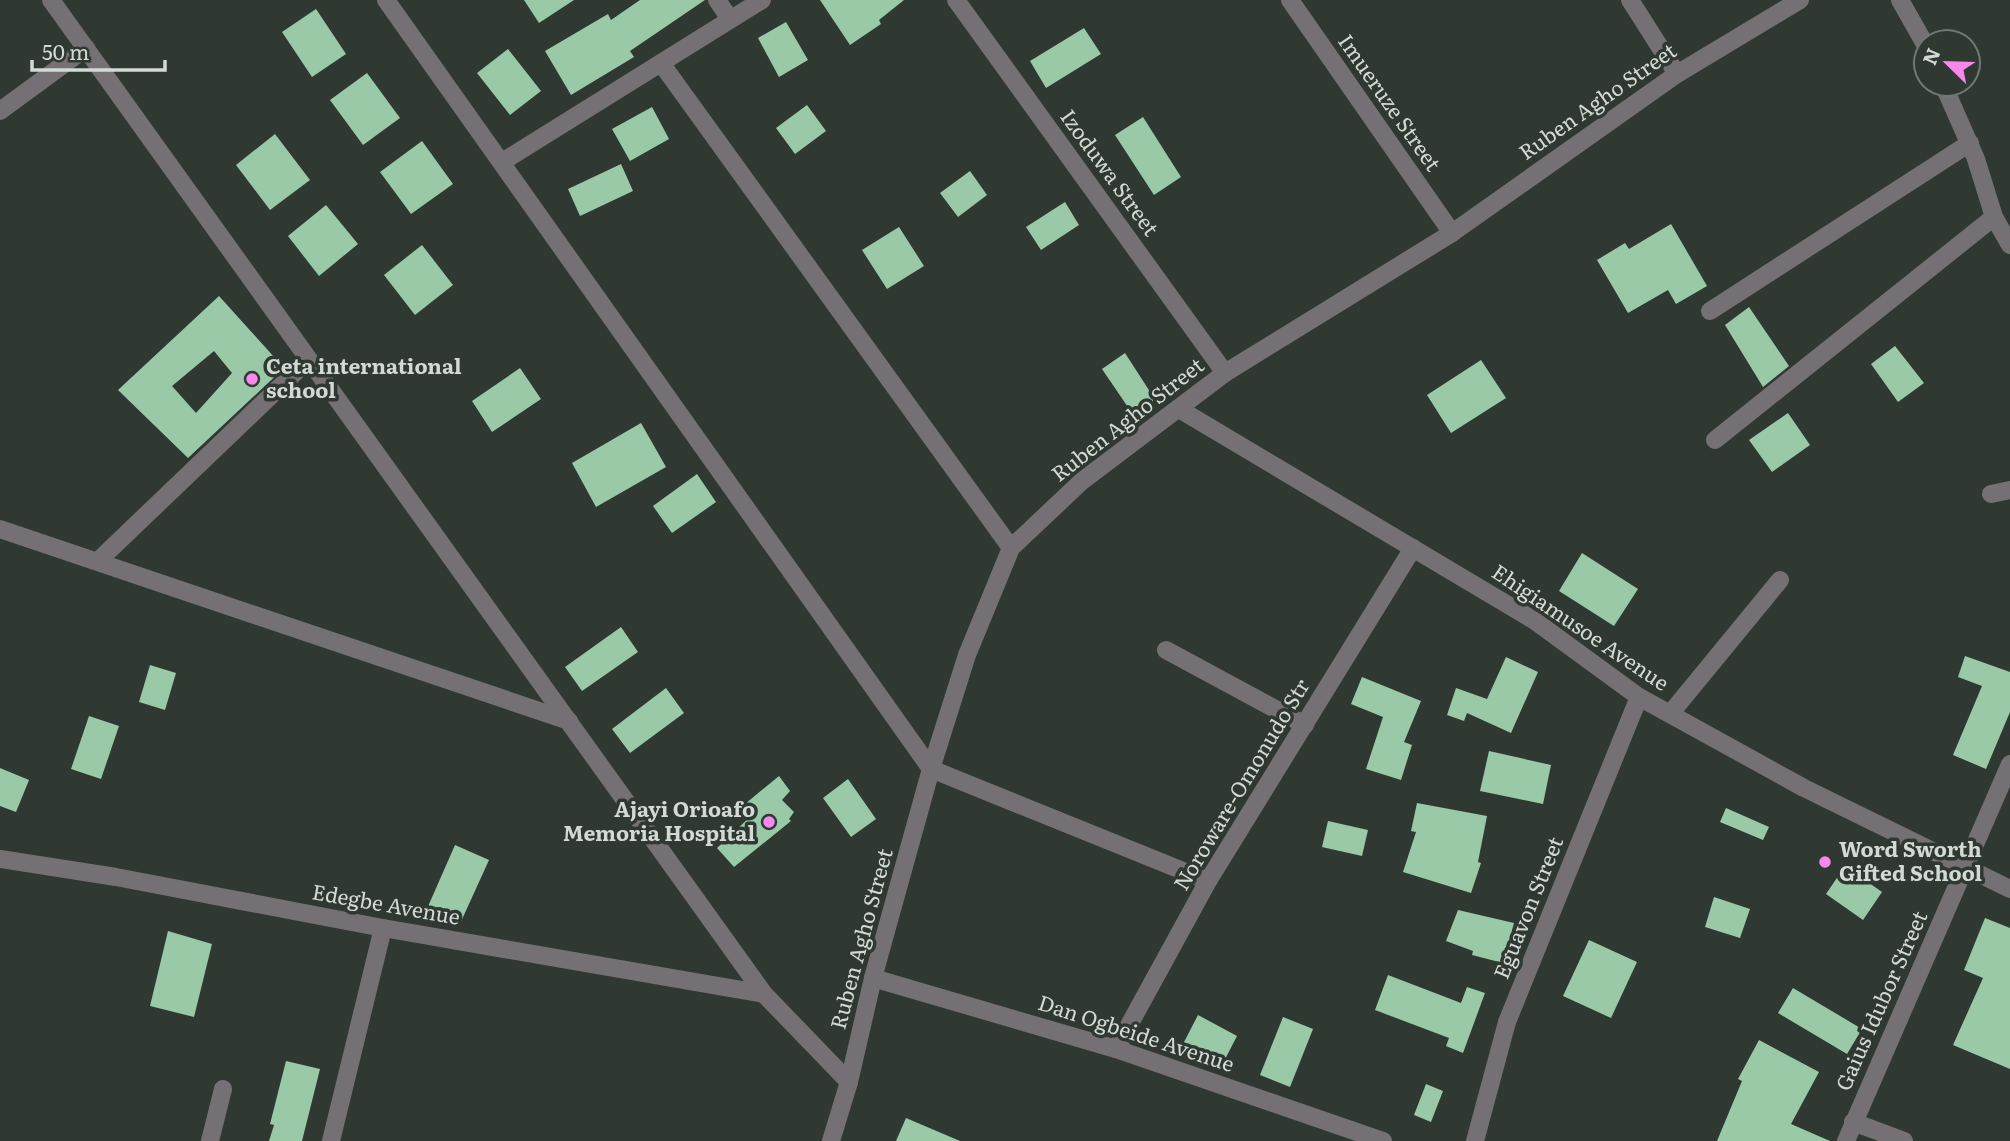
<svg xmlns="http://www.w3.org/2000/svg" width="2010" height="1141" font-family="Literata,serif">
  <rect width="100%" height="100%" fill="#2f3932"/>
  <g fill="#9ac9a8" fill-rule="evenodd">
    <polygon points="524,0 574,0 539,23"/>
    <polygon points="640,0 705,0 630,51 634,57 571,95 545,51 608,14 611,20"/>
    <polygon points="820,0 904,0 879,20 881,24 850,45"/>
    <polygon points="316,9 346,54 312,77 282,32"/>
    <polygon points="786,22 808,60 779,77 758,38"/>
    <polygon points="1084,28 1101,54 1046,88 1030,61"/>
    <polygon points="508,49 541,91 510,115 477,73"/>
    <polygon points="367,73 400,118 363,145 330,100"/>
    <polygon points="807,105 826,131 795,154 776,128"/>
    <polygon points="652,107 669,139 630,161 612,129"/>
    <polygon points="1143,117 1181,177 1154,195 1115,135"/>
    <polygon points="275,134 310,180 270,210 236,165"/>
    <polygon points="422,141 453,184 411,214 380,172"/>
    <polygon points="621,164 633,191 580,216 568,189"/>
    <polygon points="970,171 987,195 958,217 940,193"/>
    <polygon points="1065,202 1079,225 1041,250 1026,227"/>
    <polygon points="326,205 358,244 319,276 288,236"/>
    <polygon points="1671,224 1707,286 1676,304 1668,290 1628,313 1597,260 1625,243 1629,249"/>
    <polygon points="899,227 924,266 887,289 862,250"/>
    <polygon points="422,245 453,285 415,315 384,275"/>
    <path d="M219,296L284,368L188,458L118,390ZM214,351L232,373L196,413L172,386Z"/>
    <polygon points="1749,307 1789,366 1763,387 1725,325"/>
    <polygon points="1895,346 1924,383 1898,402 1871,364"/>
    <polygon points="1125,353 1156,401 1134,416 1102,369"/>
    <polygon points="1481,360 1506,398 1451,433 1427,395"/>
    <polygon points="520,368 541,399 492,432 472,401"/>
    <polygon points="1788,413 1810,445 1772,472 1749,440"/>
    <polygon points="641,423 666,467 596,507 572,463"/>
    <polygon points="697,474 716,502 672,533 653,506"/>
    <polygon points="1582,553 1638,589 1614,626 1559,591"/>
    <polygon points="621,627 638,652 582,691 565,667"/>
    <polygon points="1965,656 2010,672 2010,712 1986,769 1953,755 1982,686 1958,677"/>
    <polygon points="1506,657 1538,672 1511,733 1467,713 1464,721 1447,715 1456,688 1487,699"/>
    <polygon points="150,665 176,673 165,710 139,702"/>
    <polygon points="1362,677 1421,701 1404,742 1412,745 1401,780 1366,769 1383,717 1351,704"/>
    <polygon points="666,688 684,713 630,753 612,729"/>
    <polygon points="89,716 119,726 101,779 71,769"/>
    <polygon points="1489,751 1551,765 1543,804 1480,791"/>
    <polygon points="0,768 29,780 16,812 0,806"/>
    <polygon points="779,776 790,791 782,800 794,812 789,819 791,821 734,867 717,848 753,814 745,804"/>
    <polygon points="848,779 876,819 851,837 823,798"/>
    <polygon points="1417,803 1487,816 1478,862 1481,863 1471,893 1403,872 1416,832 1411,831"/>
    <polygon points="1726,808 1769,827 1763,840 1720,822"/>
    <polygon points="1328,821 1368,830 1362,856 1322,847"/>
    <polygon points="455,845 489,860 459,926 426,911"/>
    <polygon points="1845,866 1882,892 1863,920 1826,894"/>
    <polygon points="1714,897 1750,909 1740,938 1705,927"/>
    <polygon points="1458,910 1514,923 1503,963 1472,955 1473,951 1446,941"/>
    <polygon points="1985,918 2010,928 2010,1069 1953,1045 1983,978 1964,970"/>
    <polygon points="168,931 212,944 194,1017 150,1006"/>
    <polygon points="1589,940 1637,962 1611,1018 1563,996"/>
    <polygon points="1388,975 1461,1003 1467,987 1485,993 1463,1053 1446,1046 1449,1038 1375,1010"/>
    <polygon points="1793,988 1862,1029 1847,1054 1778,1013"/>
    <polygon points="1198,1015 1237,1036 1221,1067 1182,1046"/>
    <polygon points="1283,1017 1313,1029 1290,1087 1260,1075"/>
    <polygon points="1759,1040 1819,1072 1791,1124 1830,1141 1717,1141 1742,1081 1738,1079"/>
    <polygon points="286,1061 320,1069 302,1141 269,1141 274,1125 270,1124"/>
    <polygon points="1426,1084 1443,1091 1431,1122 1414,1115"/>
    <polygon points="906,1118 960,1141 896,1141"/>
  </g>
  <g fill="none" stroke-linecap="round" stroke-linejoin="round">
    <g stroke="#747074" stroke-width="18">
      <polyline points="51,0 764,994 849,1082"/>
      <polyline points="386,0 931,769 1208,881"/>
      <polyline points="717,0 730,19"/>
      <polyline points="956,0 1225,373"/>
      <polyline points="1290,0 1452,233"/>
      <polyline points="1630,0 1677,74"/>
      <polyline points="1900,0 1926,46"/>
      <polyline points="661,63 1011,548"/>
      <polyline points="1943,84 1976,159 1994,217 2010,245"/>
      <polyline points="0,111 86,48"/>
      <polyline points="502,162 762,0"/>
      <polyline points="1710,311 1970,143"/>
      <polyline points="1179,409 1535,621 1639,697 1804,788 2010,889"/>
      <polyline points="1715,440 1994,217"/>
      <polyline points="1991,494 2010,490"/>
      <polyline points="0,529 569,721"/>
      <polyline points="98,561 308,360"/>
      <polyline points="1166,650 1305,725"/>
      <polyline points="1670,714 1780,580"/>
      <polyline points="0,859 116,877 383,928 764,994"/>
      <polyline points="873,978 1116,1049 1383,1141"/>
      <polyline points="1116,1049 1208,881 1413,548"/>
      <polyline points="1853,1122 1904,1141"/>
      <polyline points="210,1141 223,1089"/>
      <polyline points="331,1141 383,928"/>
      <polyline points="831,1141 849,1082 873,978 931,769 967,655 1011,548 1082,481 1225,373 1452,233 1677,74 1800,0"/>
      <polyline points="1475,1141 1507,1022 1639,697"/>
      <polyline points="1846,1141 2010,764"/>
    </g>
  </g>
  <g fill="#f788ec" stroke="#2f3932" stroke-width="2.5">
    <circle cx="252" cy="379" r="7"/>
    <circle cx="769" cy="822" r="7"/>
    <circle cx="1825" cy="862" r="7"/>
  </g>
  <g text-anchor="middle" stroke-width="7" stroke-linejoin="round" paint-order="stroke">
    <g font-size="21" fill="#d3dad5" stroke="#2f3932">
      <text transform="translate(1598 102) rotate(-35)" y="7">Ruben Agho Street</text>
      <text transform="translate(1389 103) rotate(55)" y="7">Imueruze Street</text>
      <text transform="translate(1109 173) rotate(54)" y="7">Izoduwa Street</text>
      <text transform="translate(1128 420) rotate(-38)" y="7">Ruben Agho Street</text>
      <text transform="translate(1580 628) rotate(34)" y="7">Ehigiamusoe Avenue</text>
      <text transform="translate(1242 785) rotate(-59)" y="7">Noroware-Omonudo Str</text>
      <text transform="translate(386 905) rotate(10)" y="7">Edegbe Avenue</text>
      <text transform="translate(1529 908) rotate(-68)" y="7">Eguavon Street</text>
      <text transform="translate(862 939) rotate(-75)" y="7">Ruben Agho Street</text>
      <text transform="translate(1882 1001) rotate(-66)" y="7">Gaius Idubor Street</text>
      <text transform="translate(1136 1034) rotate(18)" y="7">Dan Ogbeide Avenue</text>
    </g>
    <g font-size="21" font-weight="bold" fill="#d3dad5" stroke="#2f3932" text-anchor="start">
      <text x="266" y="374">Ceta international<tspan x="266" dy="24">school</tspan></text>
      <text x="755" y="817" text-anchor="end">Ajayi Orioafo<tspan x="755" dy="24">Memoria Hospital</tspan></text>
      <text x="1839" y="857">Word Sworth<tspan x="1839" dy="24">Gifted School</tspan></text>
    </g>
  </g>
  <g transform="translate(1947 63) rotate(293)"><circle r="33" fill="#2f3932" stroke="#717973" stroke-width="2"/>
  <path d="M0-5L12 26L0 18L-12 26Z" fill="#f788ec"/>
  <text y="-10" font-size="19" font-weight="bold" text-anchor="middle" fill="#d3dad5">N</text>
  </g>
  <path d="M32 60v10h133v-10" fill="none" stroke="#d3dad5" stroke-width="3.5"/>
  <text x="42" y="60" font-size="21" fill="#d3dad5" stroke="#2f3932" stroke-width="5" paint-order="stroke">50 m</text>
</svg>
